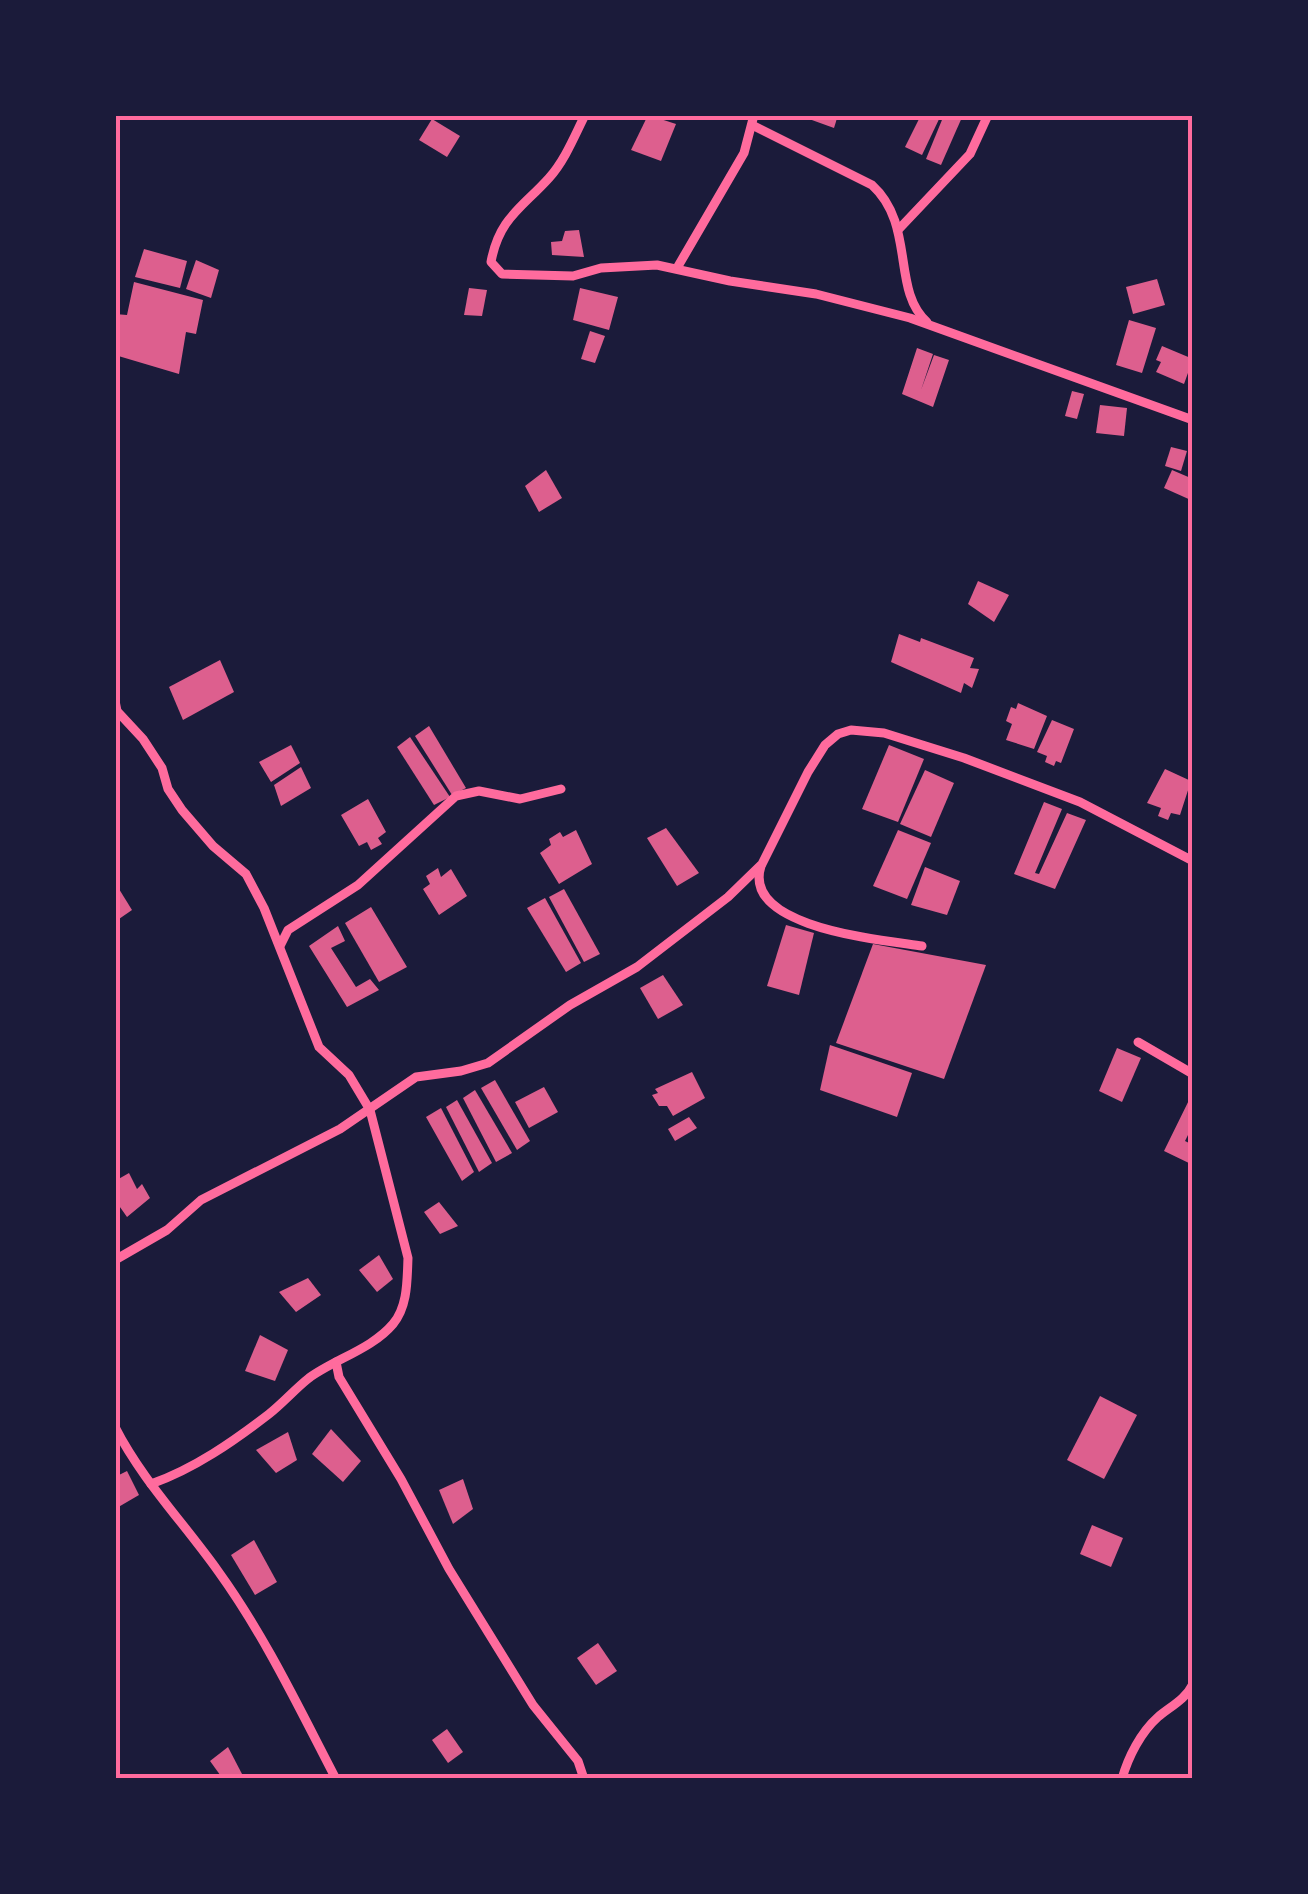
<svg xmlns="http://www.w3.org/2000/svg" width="1308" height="1894" font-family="'DejaVu Sans',sans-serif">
  <rect width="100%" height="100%" fill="#1b1b3a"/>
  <g fill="#dd5f8e">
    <polygon points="648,115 676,124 661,161 631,150"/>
    <polygon points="798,115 838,115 834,128"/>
    <polygon points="921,115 941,115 922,155 905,147"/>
    <polygon points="944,115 963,115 941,165 926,159"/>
    <polygon points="432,119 460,136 447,157 419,140"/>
    <polygon points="579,230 584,257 552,255 551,242 562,241 565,231"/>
    <polygon points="144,249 187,261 180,288 135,277"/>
    <polygon points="196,260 219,270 211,298 186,289"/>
    <polygon points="1157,279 1165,305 1133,314 1126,287"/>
    <polygon points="134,282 203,300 196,334 186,332 179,374 115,355 115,314 127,315"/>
    <polygon points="469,288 487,290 482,316 464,315"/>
    <polygon points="580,288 618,297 609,330 573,320"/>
    <polygon points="1129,320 1156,328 1142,373 1116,365"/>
    <polygon points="590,331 605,336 595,363 581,359"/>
    <polygon points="1162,346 1193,359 1184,384 1156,372 1161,362 1156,360"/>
    <polygon points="917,348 933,354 921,390 934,355 949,360 933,407 902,394"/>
    <polygon points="1072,391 1084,394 1077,419 1065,416"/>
    <polygon points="1100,405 1127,408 1124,436 1096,433"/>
    <polygon points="1171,447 1187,451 1181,471 1165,466"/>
    <polygon points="546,470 562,498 539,512 525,486"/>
    <polygon points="1172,470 1193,479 1193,501 1164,488"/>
    <polygon points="978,581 1009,595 994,622 968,604"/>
    <polygon points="899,634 920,642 921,638 974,658 970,668 979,669 972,688 964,683 961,693 891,662"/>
    <polygon points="220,660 234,692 183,720 169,687"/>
    <polygon points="1018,703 1047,716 1034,749 1006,740 1012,724 1006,721 1011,707 1016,709"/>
    <polygon points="1052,720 1074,729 1061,763 1056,761 1054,766 1045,762 1047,756 1037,752"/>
    <polygon points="429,726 466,788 452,795 415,736"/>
    <polygon points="410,737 450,797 434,805 397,747"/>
    <polygon points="291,745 300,763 271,782 259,762"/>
    <polygon points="889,745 924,759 898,822 862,809"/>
    <polygon points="301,767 311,788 281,806 274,785"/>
    <polygon points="1165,769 1191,781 1180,815 1171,813 1168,820 1158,816 1161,808 1147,803"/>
    <polygon points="925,770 954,783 931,837 900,824"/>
    <polygon points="368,799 386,832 378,838 382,844 371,850 367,842 359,846 341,815"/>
    <polygon points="1044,802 1062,809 1035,873 1039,874 1067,813 1086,820 1055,889 1014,874"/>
    <polygon points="666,828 699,873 677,886 647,838"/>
    <polygon points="576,830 592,864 559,884 540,853 551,845 549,839 560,832 563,837"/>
    <polygon points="898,830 931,843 907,899 873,886"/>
    <polygon points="925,867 960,881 947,915 911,905"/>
    <polygon points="438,868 441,877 451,869 467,896 439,915 423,889 430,884 426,876"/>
    <polygon points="119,889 132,910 119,919 115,911 115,892"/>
    <polygon points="564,889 600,954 584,962 549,897"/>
    <polygon points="545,898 581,963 566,972 527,908"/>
    <polygon points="371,907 407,967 379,982 345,923"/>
    <polygon points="786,925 814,933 799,995 767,986"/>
    <polygon points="338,926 345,941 331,948 356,987 370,979 379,990 347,1007 309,946"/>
    <polygon points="873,944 986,965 944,1079 836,1043"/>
    <polygon points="663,975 683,1005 658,1019 640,988"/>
    <polygon points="830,1045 912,1073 897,1117 820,1090"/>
    <polygon points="1117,1048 1141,1058 1122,1102 1099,1091"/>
    <polygon points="692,1072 705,1098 673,1116 667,1106 659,1106 652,1095 658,1093 655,1089"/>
    <polygon points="495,1080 530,1141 517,1150 481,1088"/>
    <polygon points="544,1087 558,1112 529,1128 515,1102"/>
    <polygon points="475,1090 512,1153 496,1162 463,1098"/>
    <polygon points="1193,1092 1193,1125 1185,1141 1193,1145 1193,1165 1164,1151"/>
    <polygon points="457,1100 492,1163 479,1172 446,1107"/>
    <polygon points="441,1108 474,1172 462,1181 426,1117"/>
    <polygon points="689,1117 697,1128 675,1141 668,1129"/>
    <polygon points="129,1173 137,1189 142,1184 150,1198 127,1217 115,1200 115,1181"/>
    <polygon points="439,1202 458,1226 440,1234 424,1212"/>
    <polygon points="379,1255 393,1279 377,1292 359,1270"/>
    <polygon points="308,1278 321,1295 296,1312 279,1292"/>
    <polygon points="260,1335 288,1350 275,1381 245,1371"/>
    <polygon points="1100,1396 1137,1415 1104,1479 1067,1460"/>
    <polygon points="331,1429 361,1461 343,1482 312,1454"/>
    <polygon points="288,1432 297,1460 276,1473 256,1450"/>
    <polygon points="127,1471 139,1495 115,1509 115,1477"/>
    <polygon points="463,1479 473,1509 453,1524 439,1490"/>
    <polygon points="1092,1525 1123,1538 1111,1567 1080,1554"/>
    <polygon points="254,1540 277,1582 255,1595 231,1555"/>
    <polygon points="598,1643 617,1671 596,1685 577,1658"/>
    <polygon points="447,1729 463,1752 448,1763 432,1740"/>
    <polygon points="228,1747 242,1774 223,1779 210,1761"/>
  </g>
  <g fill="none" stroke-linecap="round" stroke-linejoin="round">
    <g stroke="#ff6b9d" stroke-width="9">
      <path d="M585,115C574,137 565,160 549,178C522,208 499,218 491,262L502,274L573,276L601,268L657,265L730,281L816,294L910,318L1193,420"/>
      <path d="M752,125L872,185C916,225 891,290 927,322"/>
      <polyline points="898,230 970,154 988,115"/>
      <polyline points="677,268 744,153 754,115"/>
      <path d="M115,701L117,711L143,739L162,768L168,789L182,810L213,846L246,874L264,908L319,1047L349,1075L370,1110L408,1258C407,1280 408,1306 393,1324C372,1349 335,1359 309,1378C295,1389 283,1403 269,1414C234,1441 194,1469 151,1484"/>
      <path d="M761,866C741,928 883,940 922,946"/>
      <polyline points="280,946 288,930 358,885 456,796 479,791 520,799 561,789"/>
      <polyline points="1138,1042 1193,1074"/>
      <polyline points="115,1260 167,1230 201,1200 340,1129 416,1077 461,1071 488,1063 570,1005 637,967 728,897 762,864 808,772 825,745 838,734 851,730 884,733 964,758 1080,802 1193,861"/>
      <polyline points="336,1362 339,1377 401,1479 449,1569 533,1705 578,1761 584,1779"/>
      <path d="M115,1427C142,1480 184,1523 218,1571C265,1636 299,1708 336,1779"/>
      <path d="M1122,1779C1128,1757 1141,1732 1158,1717C1171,1706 1185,1700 1193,1684"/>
    </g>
  </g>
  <rect width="1308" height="1894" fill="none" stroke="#1b1b3a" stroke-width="235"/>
  <rect x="118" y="118" width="1072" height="1658" fill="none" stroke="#ff6b9d" stroke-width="4"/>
</svg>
